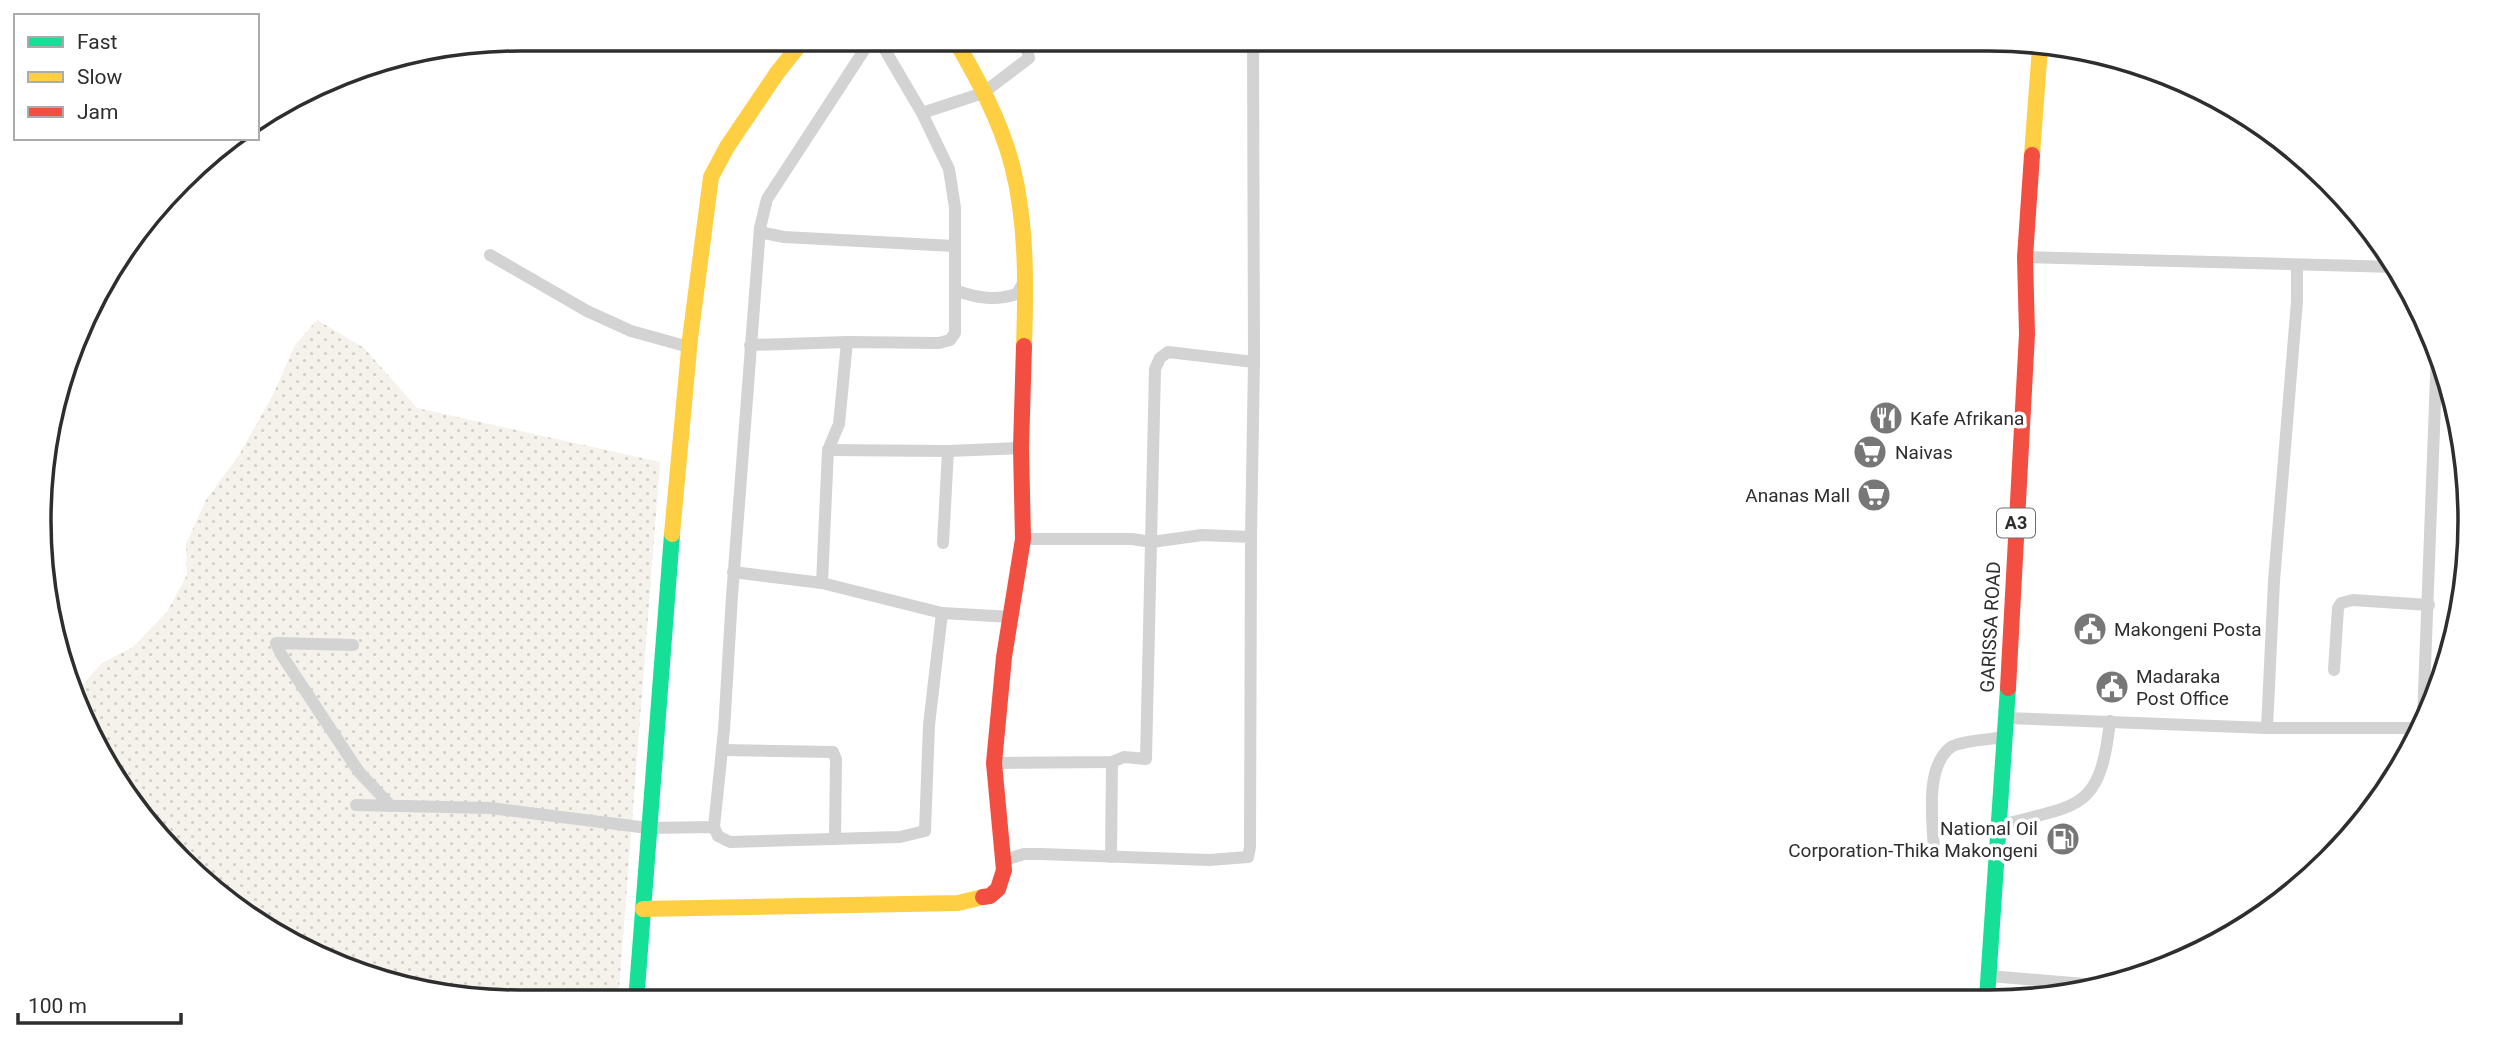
<svg xmlns="http://www.w3.org/2000/svg" width="2509" height="1041" font-family="Roboto,sans-serif">
  <defs>
    <pattern id="park-dots" width="8" height="8" patternUnits="userSpaceOnUse" patternTransform="scale(1.75)"><rect width="8" height="8" fill="#f5f1eb"/><path d="M2 2h.1M6 6h.1" fill="none" stroke="#d2cfca" stroke-width="1.8" stroke-linecap="round"/></pattern>
  </defs>
  <rect width="100%" height="100%" fill="#fff"/>
  <polygon fill="url(#park-dots)" points="317,320 364,348 417,408 660,462 618,1002 521,1002 366,977 227,903 158,839 103,762 77,691 102,663 133,647 167,612 187,575 186,544 206,500 239,455 274,393 295,345"/>
  <g fill="none" stroke-linecap="round" stroke-linejoin="round">
    <g stroke="#d3d3d3" stroke-width="12">
      <polyline points="872,38 767,199 760,228 764,233 784,237 954,246"/>
      <polyline points="922,113 983,93 1029,58 1024,38"/>
      <polyline points="490,255 587,311 631,331 689,347"/>
      <polyline points="2025,257 2396,267"/>
      <path d="M957,291C978,298 996,301 1017,294L1024,281"/>
      <polyline points="750,345 847,342"/>
      <polyline points="828,450 948,451 1021,448"/>
      <polyline points="1251,537 1254,362 1253,38"/>
      <polyline points="943,543 948,451"/>
      <polyline points="822,583 828,450 839,424 847,342 939,343 950,340 955,333 955,208 949,169 922,113 878,38"/>
      <polyline points="942,613 1011,617"/>
      <polyline points="353,645 276,643 281,654 359,772 391,806"/>
      <polyline points="2334,670 2338,608 2341,603 2353,600 2429,605"/>
      <polyline points="2006,718 2267,728 2419,728"/>
      <polyline points="2423,719 2437,351"/>
      <polyline points="2267,728 2274,581 2297,301 2297,265"/>
      <polyline points="722,750 833,752 836,759 835,839"/>
      <polyline points="994,763 1112,762 1124,757 1146,759 1155,369 1160,358 1168,352 1254,362"/>
      <polyline points="356,805 490,808 648,828 714,827 718,836 730,842 900,837 925,831 929,725 942,613 822,583 733,572"/>
      <path d="M1998,826C2078,804 2100,813 2110,721"/>
      <polyline points="714,827 724,730 732,596 760,228"/>
      <path d="M1934,851C1933,822 1924,767 1951,747C1960,741 1993,739 2005,737"/>
      <polyline points="1111,857 1112,762"/>
      <polyline points="1005,860 1024,854 1040,854 1209,860 1248,857 1250,847 1251,537 1202,535 1152,542 1132,539 1023,539"/>
      <polyline points="1989,976 2096,985"/>
    </g>
    <g stroke="#16e098" stroke-width="16">
      <polyline points="1987,998 2008,688"/>
      <polyline points="636,1002 672,534"/>
    </g>
    <g stroke="#ffcf43" stroke-width="16">
      <path d="M954,38C977,78 1000,119 1012,165C1027,223 1026,286 1024,346"/>
      <polyline points="2032,155 2040,47"/>
      <polyline points="672,534 690,339 711,177 727,147 777,73 805,38"/>
      <polyline points="643,909 958,903 983,897"/>
    </g>
    <g stroke="#f24e42" stroke-width="16">
      <polyline points="2008,688 2027,334 2025,257 2032,155"/>
      <polyline points="983,897 990,896 998,889 1004,870 994,763 1004,657 1023,539 1021,448 1024,346"/>
    </g>
  </g>
  <defs>
    <symbol id="restaurant-disc" viewBox="-11 -11 22 22"><circle r="9.5" fill="#777" stroke="#fff"/><path d="M-5-6h1v4h1v-4h1v4h1v-4h1v5L-1.5 .5V6h-2V.5L-5-1ZM5-6V6H3V1.5H1.5Q1.5-4 5-6Z" fill="#fff"/></symbol>
    <symbol id="supermarket-disc" viewBox="-11 -11 22 22"><circle r="9.5" fill="#777" stroke="#fff"/><path d="M-6-5.5h2.5l.6 2H6L4.5 2H-2.5L-4.4-4H-6ZM-1.5 3.2a1.3 1.3 0 1 0 .1 0ZM3 3.2a1.3 1.3 0 1 0 .1 0Z" fill="#fff"/></symbol>
    <symbol id="civic-disc" viewBox="-11 -11 22 22"><circle r="9.5" fill="#777" stroke="#fff"/><path d="M-.6-6.5H3V-4.5H.6V-3L4-1V1h2V6H-6V1h2V-1L-.6-3ZM-1.2 2.5V6h2.4V2.5Z" fill="#fff"/></symbol>
    <symbol id="fuel-disc" viewBox="-11 -11 22 22"><circle r="9.5" fill="#777" stroke="#fff"/><path d="M-5.5-6h7V0h2V4h1.3V-2.5L3-4.5l.8-.8L6-3V5H2.5V1h-1V6h-7ZM-4.2-4.7v3.2H.2V-4.7Z" fill="#fff"/></symbol>
  </defs>
  <g fill-rule="evenodd">
    <use href="#restaurant-disc" x="1867" y="399" width="38" height="38"/>
    <use href="#supermarket-disc" x="1851" y="433" width="38" height="38"/>
    <use href="#supermarket-disc" x="1855" y="476" width="38" height="38"/>
    <use href="#civic-disc" x="2071" y="610" width="38" height="38"/>
    <use href="#civic-disc" x="2093" y="668" width="38" height="38"/>
    <use href="#fuel-disc" x="2044" y="820" width="38" height="38"/>
  </g>
  <g text-anchor="middle" stroke-width="7" stroke-linejoin="round" paint-order="stroke">
    <rect fill="#fff" stroke="#6d6d6d" stroke-width="2" x="1997" y="508.5" width="38" height="29" rx="5"/>
    <g font-size="18" font-weight="bold" fill="#2e2e2e">
      <text x="2016" y="529">A3</text>
    </g>
    <g font-size="19" fill="#2e2e2e" stroke="#fff" text-anchor="start">
      <text x="1910" y="425">Kafe Afrikana</text>
      <text x="1895" y="459">Naivas</text>
      <text x="1850" y="502" text-anchor="end">Ananas Mall</text>
      <text x="2114" y="636">Makongeni Posta</text>
      <text x="2136" y="683">Madaraka<tspan x="2136" dy="22">Post Office</tspan></text>
      <text x="2038" y="835" text-anchor="end">National Oil<tspan x="2038" dy="22">Corporation-Thika Makongeni</tspan></text>
    </g>
    <g font-size="19" fill="#2e2e2e" stroke="#fff">
      <text transform="translate(1990 627) rotate(-87)" y="7">GARISSA ROAD</text>
    </g>
  </g>
  <path d="M0 0H2509V1041H0ZM520 51H1989A469 469 0 0 1 2458 520V521A469 469 0 0 1 1989 990H520A469 469 0 0 1 51 521V520A469 469 0 0 1 520 51Z" fill="#fff" fill-rule="evenodd"/>
  <path fill="none" stroke="#2e2e2e" stroke-width="3.5" d="M520 51H1989A469 469 0 0 1 2458 520V521A469 469 0 0 1 1989 990H520A469 469 0 0 1 51 521V520A469 469 0 0 1 520 51Z"/>
  <rect x="14" y="14" width="245" height="126" fill="#ffffff" stroke="#ababab" stroke-width="2"/>
  <rect x="28" y="37" width="35" height="10" fill="#16e098" stroke="#ababab" stroke-width="2"/>
  <text x="77" y="49" font-size="21" fill="#2e2e2e">Fast</text>
  <rect x="28" y="72" width="35" height="10" fill="#ffcf43" stroke="#ababab" stroke-width="2"/>
  <text x="77" y="84" font-size="21" fill="#2e2e2e">Slow</text>
  <rect x="28" y="107" width="35" height="10" fill="#f24e42" stroke="#ababab" stroke-width="2"/>
  <text x="77" y="119" font-size="21" fill="#2e2e2e">Jam</text>
  <path d="M18 1013v10h163v-10" fill="none" stroke="#2e2e2e" stroke-width="3.5"/>
  <text x="28" y="1013" font-size="21" fill="#2e2e2e" stroke="#ffffff" stroke-width="5" paint-order="stroke">100 m</text>
</svg>
